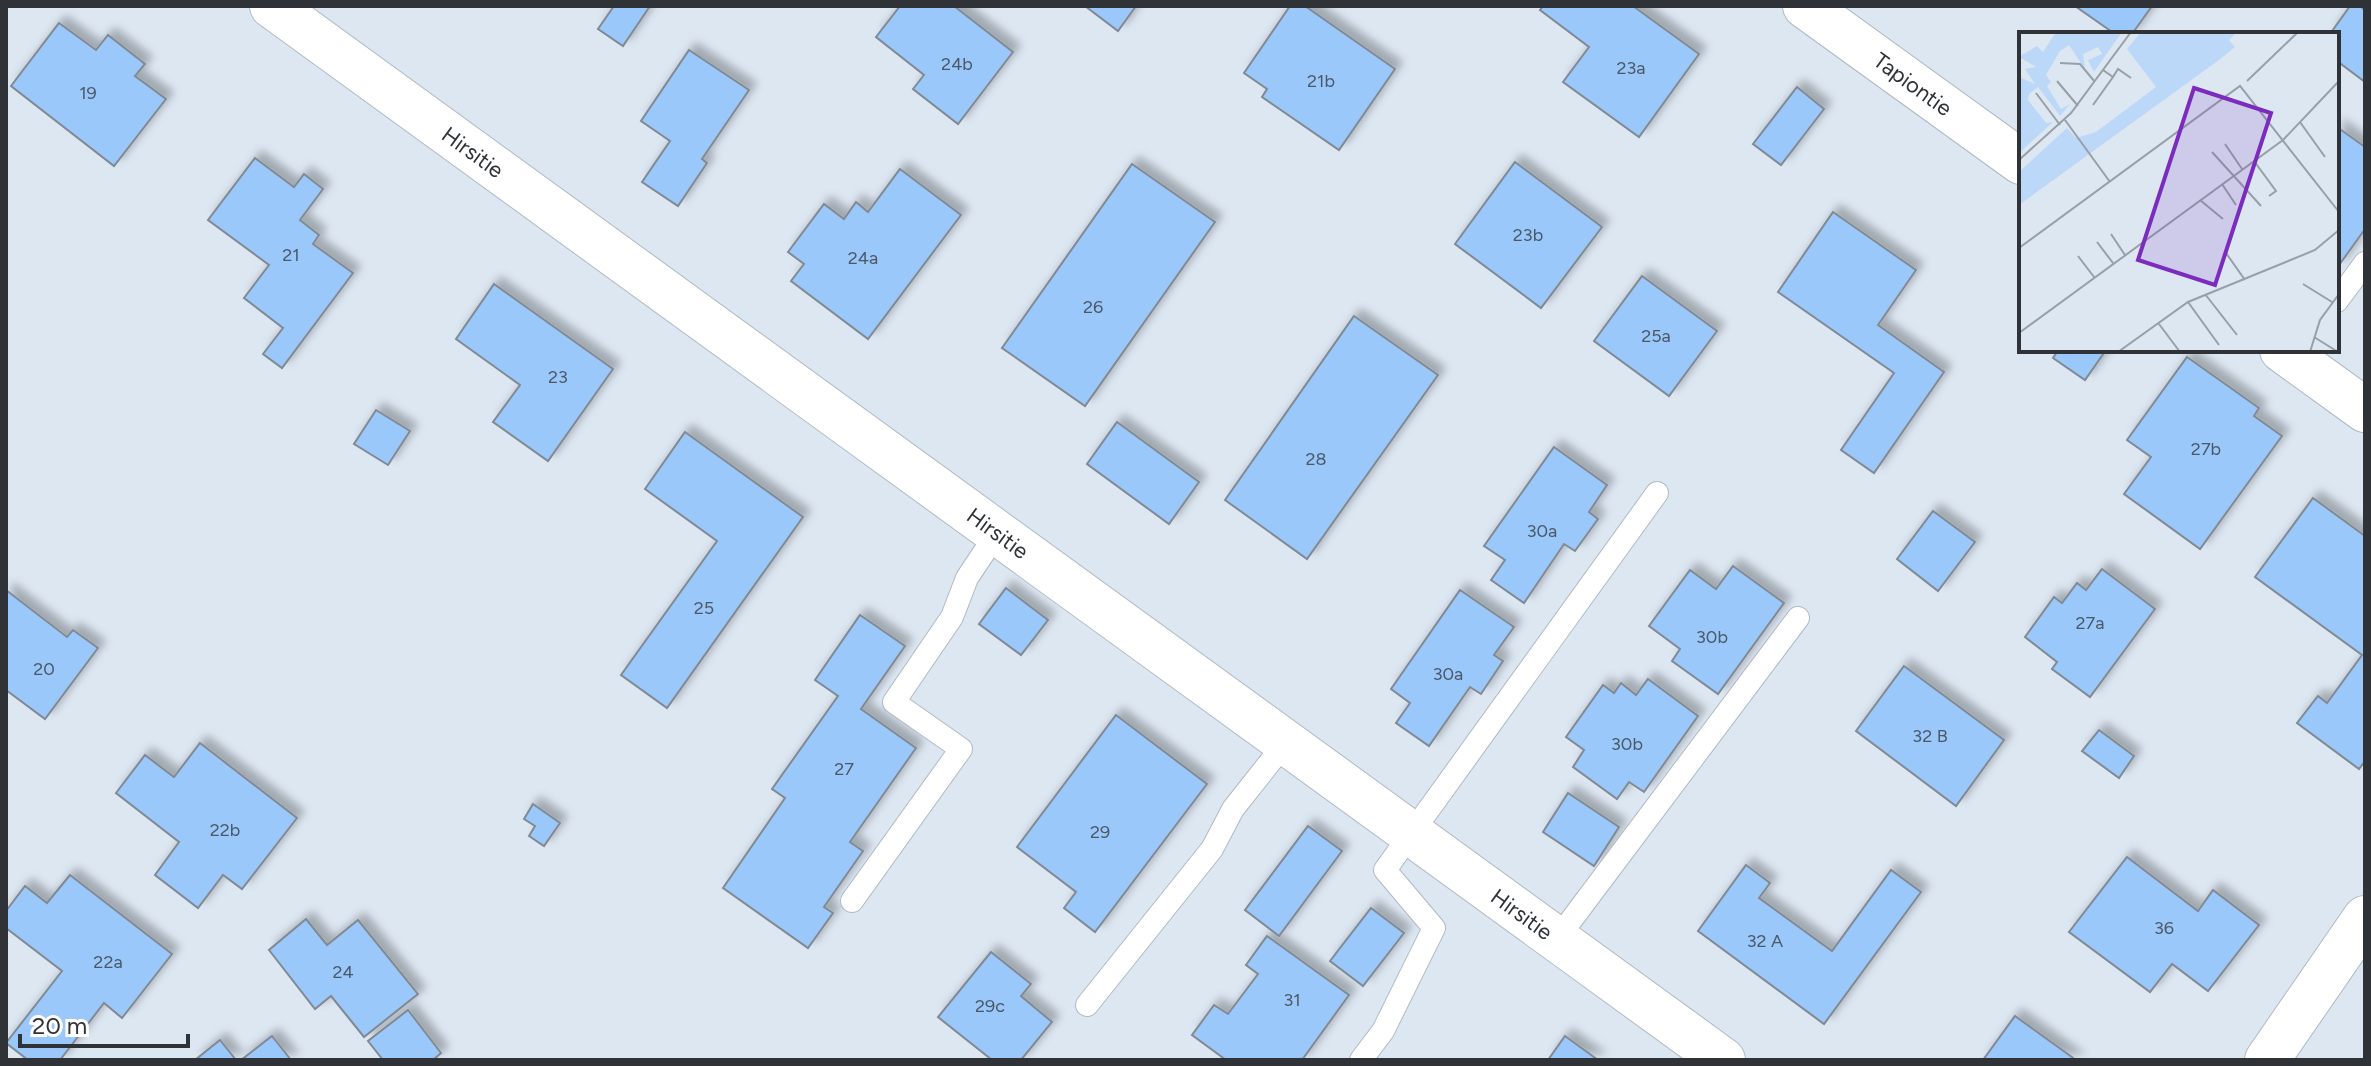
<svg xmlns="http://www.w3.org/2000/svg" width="2371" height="1066" font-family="Figtree,sans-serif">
  <defs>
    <filter id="shadow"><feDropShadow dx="7" dy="-7" stdDeviation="4" flood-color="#0004"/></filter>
  </defs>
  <rect width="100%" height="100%" fill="#dde7f2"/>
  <g fill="#9bc8fa" stroke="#818993" stroke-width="2" filter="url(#shadow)">
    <polygon points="614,6 650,6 623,46 598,29"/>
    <polygon points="900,6 954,6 1013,52 958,124 913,89 924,75 876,37"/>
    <polygon points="1085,6 1136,6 1118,31"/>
    <polygon points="1290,6 1305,6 1395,69 1339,150 1262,97 1267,89 1244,73"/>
    <polygon points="1543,6 1633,6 1699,54 1639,137 1563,82 1589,47 1540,10"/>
    <polygon points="2075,6 2152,6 2132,34 2115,34"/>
    <polygon points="2350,6 2360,6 2365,10 2365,82 2337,61 2337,34 2330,34"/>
    <polygon points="59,23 96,50 108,35 145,64 135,76 166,99 114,166 11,86"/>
    <polygon points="689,50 749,90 702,159 707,163 678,206 642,182 670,141 641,121"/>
    <polygon points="1797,87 1824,109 1781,165 1753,144"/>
    <polygon points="2337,127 2365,147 2365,229 2337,268"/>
    <polygon points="255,158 294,187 304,174 323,189 300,220 319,235 313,244 353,273 282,368 263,354 283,328 244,298 269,265 208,220"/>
    <polygon points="1515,162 1602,227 1541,308 1455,244"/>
    <polygon points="1132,164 1215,222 1085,406 1002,348"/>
    <polygon points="900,169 961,215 868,339 791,281 804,264 788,252 824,204 844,219 856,202 868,212"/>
    <polygon points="1833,212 1916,270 1878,325 1944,372 1874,473 1841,450 1894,373 1778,292"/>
    <polygon points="1642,276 1717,331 1669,396 1594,341"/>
    <polygon points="494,284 613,369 548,461 493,422 520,385 456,339"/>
    <polygon points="1354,316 1438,375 1307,559 1225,500"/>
    <polygon points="2058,350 2106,350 2085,380 2053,358"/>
    <polygon points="2187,357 2259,408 2254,416 2282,436 2200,549 2124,494 2151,457 2127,440"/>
    <polygon points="376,410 410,431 388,465 354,444"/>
    <polygon points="1117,422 1199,482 1169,524 1087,464"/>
    <polygon points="685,432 803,517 667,708 621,675 717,541 645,489"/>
    <polygon points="1554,447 1607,485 1589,512 1598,519 1575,551 1564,544 1524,603 1491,580 1505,560 1484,546"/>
    <polygon points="2313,498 2365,536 2365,761 2359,769 2297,723 2318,696 2327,703 2362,655 2255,577"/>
    <polygon points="1933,511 1975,542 1938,591 1897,559"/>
    <polygon points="1733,566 1784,603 1718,694 1672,661 1680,649 1649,626 1690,570 1716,589"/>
    <polygon points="2102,569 2155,609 2090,697 2052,669 2057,662 2025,637 2054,597 2062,603 2077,583 2086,590"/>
    <polygon points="1006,588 1048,620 1021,655 979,624"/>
    <polygon points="6,590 67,637 73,630 98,648 45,719 6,690"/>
    <polygon points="1460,590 1514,627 1494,655 1503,661 1481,694 1470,687 1429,746 1396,723 1410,703 1391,689"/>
    <polygon points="860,615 905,646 861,709 916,748 850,842 863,851 824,907 833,913 808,948 723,888 785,798 772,789 838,696 815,680"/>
    <polygon points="1904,666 2004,740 1956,806 1856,731"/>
    <polygon points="1648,679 1698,716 1644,792 1629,782 1617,799 1573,767 1584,750 1566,737 1603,685 1614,693 1621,683 1636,695"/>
    <polygon points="1116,715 1207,784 1095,932 1064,908 1076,892 1017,847"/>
    <polygon points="2099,730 2134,756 2119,778 2082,751"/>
    <polygon points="200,743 297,818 242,889 223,875 198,908 155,875 179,842 116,793 145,755 174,777"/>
    <polygon points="1568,793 1619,827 1594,866 1543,832"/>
    <polygon points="533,804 560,823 544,846 529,836 535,826 524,819"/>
    <polygon points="1308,826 1342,851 1279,936 1245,910"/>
    <polygon points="2127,857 2198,911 2213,890 2259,925 2208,991 2172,964 2150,992 2069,932"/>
    <polygon points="1746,865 1770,883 1759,898 1832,951 1891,870 1921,892 1824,1024 1698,931"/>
    <polygon points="70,875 172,954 122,1018 104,1003 60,1060 28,1060 6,1043 62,971 6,928 6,911 25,886 47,903"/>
    <polygon points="1371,908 1404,933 1363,986 1330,961"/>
    <polygon points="306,919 327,945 358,920 418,994 364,1037 331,996 315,1009 269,950"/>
    <polygon points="1267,936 1349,995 1302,1060 1226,1060 1192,1035 1214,1005 1228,1014 1258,974 1246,965"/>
    <polygon points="991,952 1031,984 1021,996 1052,1022 1021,1060 992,1060 938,1017"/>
    <polygon points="408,1010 441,1053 433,1060 383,1060 368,1041"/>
    <polygon points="2015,1016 2076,1060 1983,1060"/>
    <polygon points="272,1036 291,1060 241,1060"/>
    <polygon points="1565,1036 1598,1060 1548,1060"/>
    <polygon points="220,1040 236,1060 195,1060"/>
  </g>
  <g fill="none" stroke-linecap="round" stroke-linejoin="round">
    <defs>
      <g id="lane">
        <polyline points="2337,301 2365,263"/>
        <polyline points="852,901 961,749 894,702 952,617 967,578 997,533"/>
        <polyline points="1557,939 1798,618"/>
        <polyline points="1087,1005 1212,849 1233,809 1286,742"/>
        <polyline points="1361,1060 1383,1031 1434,928 1385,870 1657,493"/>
      </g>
      <g id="street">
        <polyline points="272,6 1723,1060"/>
        <polyline points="1805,6 2021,162"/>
        <polyline points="2282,350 2365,410"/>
        <polyline points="2267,1060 2365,918"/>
      </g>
    </defs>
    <use href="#lane" stroke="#b0b9c4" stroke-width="24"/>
    <use href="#street" stroke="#b0b9c4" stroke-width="46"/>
    <use href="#lane" stroke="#fff" stroke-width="22"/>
    <use href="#street" stroke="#fff" stroke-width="44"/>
  </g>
  <g text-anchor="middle" stroke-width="8" stroke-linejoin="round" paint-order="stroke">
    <g font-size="18" fill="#4a5868">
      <text x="957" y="70">24b</text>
      <text x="1631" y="74">23a</text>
      <text x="1321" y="87">21b</text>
      <text x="88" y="99">19</text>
      <text x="1528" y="241">23b</text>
      <text x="291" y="261">21</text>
      <text x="863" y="264">24a</text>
      <text x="1093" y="313">26</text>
      <text x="1656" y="342">25a</text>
      <text x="558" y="383">23</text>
      <text x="2206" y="455">27b</text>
      <text x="1316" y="465">28</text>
      <text x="1542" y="537">30a</text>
      <text x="704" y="614">25</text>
      <text x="2090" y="629">27a</text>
      <text x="1712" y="643">30b</text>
      <text x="44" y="675">20</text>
      <text x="1448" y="680">30a</text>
      <text x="1930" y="742">32 B</text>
      <text x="1627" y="750">30b</text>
      <text x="844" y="775">27</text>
      <text x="225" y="836">22b</text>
      <text x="1100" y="838">29</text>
      <text x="2164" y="934">36</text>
      <text x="1765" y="947">32 A</text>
      <text x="108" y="968">22a</text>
      <text x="343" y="978">24</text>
      <text x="1292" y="1006">31</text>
      <text x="990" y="1012">29c</text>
    </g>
    <g font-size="22" fill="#2f3337" stroke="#fff">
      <text transform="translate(1913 84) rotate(36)" y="8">Tapiontie</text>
      <text transform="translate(473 152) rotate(36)" y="8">Hirsitie</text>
      <text transform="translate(998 533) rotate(36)" y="8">Hirsitie</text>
      <text transform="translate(1522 914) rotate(36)" y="8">Hirsitie</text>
    </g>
  </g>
  <g transform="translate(2019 32)">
    <rect width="320" height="320" fill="#dde7f2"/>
    <path d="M37,0H103L75,40L69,28L83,22L79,15L64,22L66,37L50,13L41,19L27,43L32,50L28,54L42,77L51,72L41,84L19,55L10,62L9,68L27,91L34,90L0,121V45L16,52L6,37L17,35L0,25L18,14L24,20ZM122,0H218L210,8L216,15L200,28L0,173V140L48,96L57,106L77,100L137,55L108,17Z" fill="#bcd8f8"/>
    <path fill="none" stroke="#979fa7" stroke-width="2" d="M41,31L61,32L76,50M84,38L94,45L99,37L112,46M38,49L59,74M228,49L279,0M17,61L41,93M74,73L94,45M46,88L91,150M281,90L306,125M206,112L223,137M193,120L242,174M0,128L52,81L112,0M235,129L257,159L250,164M203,152L217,173M181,168L204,187M92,202L106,223M78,210L94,231M0,216L221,54L320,180M207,221L226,248M59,224L75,245M284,252L313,270M186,262L218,303M169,270L200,313M140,292L161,320M0,301L264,108L320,49M295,305L319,320M99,320L169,270L296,218L320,198M291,320L301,288L320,262"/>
    <path fill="#7b2cbf" fill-opacity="0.15" stroke="#7b2cbf" stroke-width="4" d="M175,56L252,81L196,253L119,228Z"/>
    <rect width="320" height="320" fill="none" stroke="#2f3337" stroke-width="4"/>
  </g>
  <rect width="2371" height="1066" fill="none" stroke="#2f3337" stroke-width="16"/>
  <path d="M20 1034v12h168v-12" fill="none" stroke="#2f3337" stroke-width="4"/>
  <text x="32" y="1034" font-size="24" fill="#2f3337" stroke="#ffffff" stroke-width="6" paint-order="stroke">20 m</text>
</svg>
